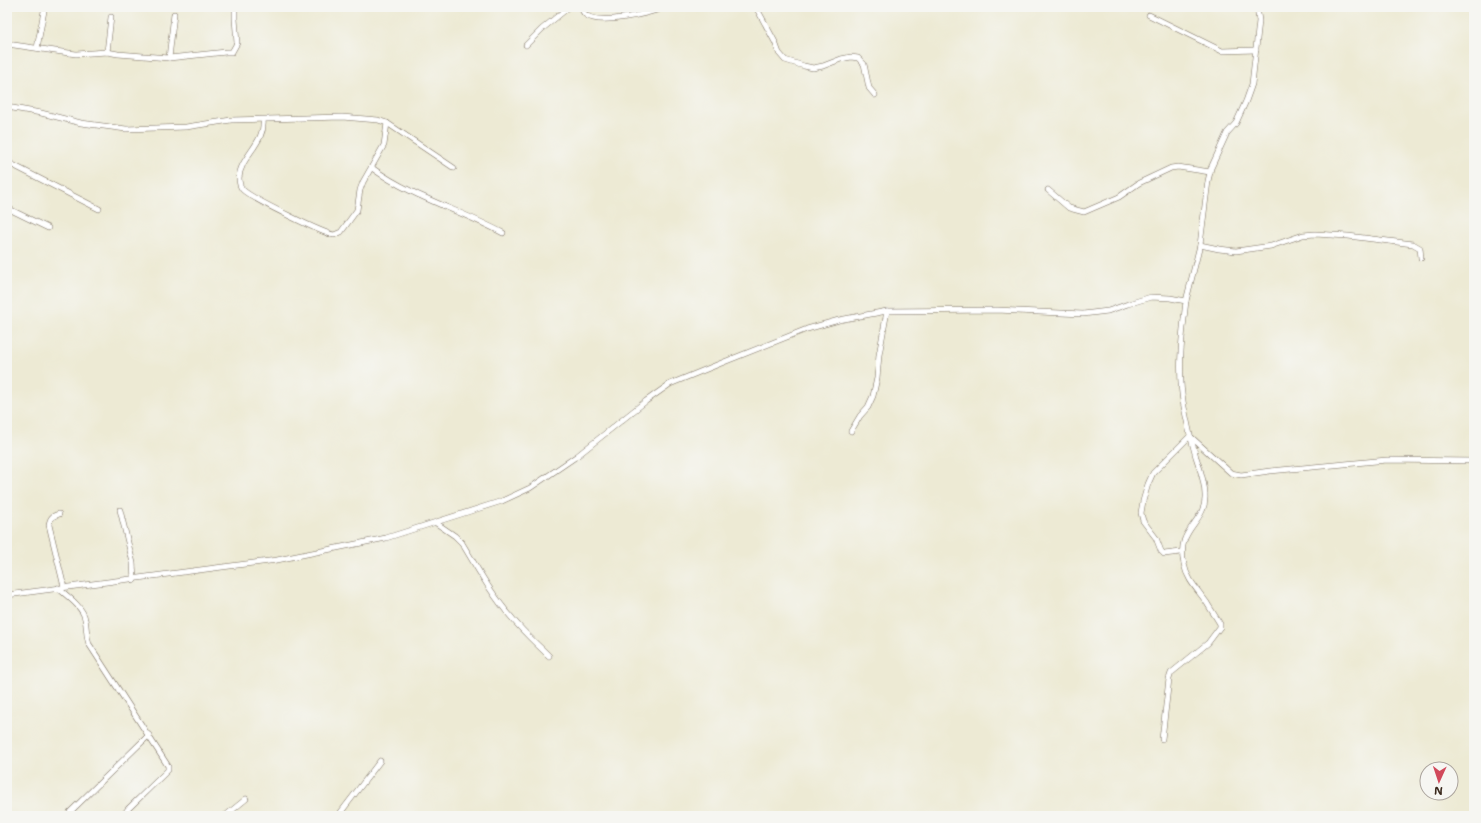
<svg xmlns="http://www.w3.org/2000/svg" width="1481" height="823" font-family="'Shantell Sans',sans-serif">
  <rect width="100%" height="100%" fill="#f6f6f2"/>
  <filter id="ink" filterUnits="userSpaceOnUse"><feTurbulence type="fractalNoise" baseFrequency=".025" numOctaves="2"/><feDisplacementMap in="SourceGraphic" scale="8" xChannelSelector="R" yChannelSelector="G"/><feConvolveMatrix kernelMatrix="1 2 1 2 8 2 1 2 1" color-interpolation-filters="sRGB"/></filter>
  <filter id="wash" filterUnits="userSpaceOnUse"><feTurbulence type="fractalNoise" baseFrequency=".012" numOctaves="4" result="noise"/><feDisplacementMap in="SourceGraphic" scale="16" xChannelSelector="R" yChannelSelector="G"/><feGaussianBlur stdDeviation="0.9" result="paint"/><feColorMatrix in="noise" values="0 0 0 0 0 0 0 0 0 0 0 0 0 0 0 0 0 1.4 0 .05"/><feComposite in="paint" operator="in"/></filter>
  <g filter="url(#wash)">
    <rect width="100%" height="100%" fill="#edead4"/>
  </g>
  <g filter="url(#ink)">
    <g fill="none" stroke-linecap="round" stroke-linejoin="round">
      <defs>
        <g id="street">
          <path d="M581,7C582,10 583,13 586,15C600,26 650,13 666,7"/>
          <polyline points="756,7 775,42 779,53 785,60 804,66 813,68 823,66 841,59 851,57 858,58 864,64 869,88 875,95"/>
          <polyline points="1149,15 1222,51 1256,50"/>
          <polyline points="7,44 76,54 107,52 118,54 169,58 226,52 232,52 237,43 235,19 235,7"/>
          <polyline points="526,45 542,29 569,7"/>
          <polyline points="37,48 44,11"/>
          <polyline points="107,52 111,17"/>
          <polyline points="169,58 174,14"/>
          <polyline points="7,107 41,113 81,123 126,129 186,127 231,120 342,117 378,120 387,123 454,168"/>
          <path d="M263,120C266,142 240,157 239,178C239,183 240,187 243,190C251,198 322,233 334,235L341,232L357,210L360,190L363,182L384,145L387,123"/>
          <polyline points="7,162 99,209"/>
          <path d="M372,168C412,197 460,210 503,233"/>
          <polyline points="1048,190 1069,208 1084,212 1119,197 1139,183 1171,168 1178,167 1210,172"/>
          <polyline points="7,208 48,228"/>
          <polyline points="1200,245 1219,249 1236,251 1271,246 1303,235 1315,234 1348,236 1413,244 1420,248 1421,258"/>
          <polyline points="1186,301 1200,245 1208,181 1211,168 1227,133 1236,123 1246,101 1252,84 1259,21 1257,7"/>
          <polyline points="851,431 860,416 868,407 873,396 877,378 879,355 887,311"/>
          <polyline points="1191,437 1231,473 1241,475 1270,471 1387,460 1474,461"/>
          <polyline points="120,510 133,563 134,580"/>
          <path d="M59,514C52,516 50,518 49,525L64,587"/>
          <path d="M436,523L455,536L462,543C477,568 492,595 512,618C523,632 536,643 549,656"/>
          <polyline points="1181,552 1164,554 1161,551 1156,538 1143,521 1141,513 1143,501 1148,484 1153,473 1190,436"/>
          <path d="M58,588C67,596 83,607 85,619C87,628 86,636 89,644L168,766V770L164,774L128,809L123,816"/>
          <path d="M7,595L277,560L386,538L502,501L530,488L577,456L646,401L670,384L724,362L807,329L839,320L887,311L997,310L1083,314L1108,311L1128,304L1151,297L1170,298L1186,301C1182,336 1177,371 1184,407C1187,423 1191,440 1196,457C1200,469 1205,482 1205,495C1207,523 1175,528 1184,564C1187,580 1198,590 1207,603C1211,610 1216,617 1220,624V627L1208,643L1171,673L1169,679L1162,739"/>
          <polyline points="70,812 149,735"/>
          <polyline points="225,816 246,799"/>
          <polyline points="340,816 341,812 380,761"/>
        </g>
      </defs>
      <use href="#street" stroke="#796d5e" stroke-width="6"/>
      <use href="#street" stroke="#fff" stroke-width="5"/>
    </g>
  </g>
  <rect width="1481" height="823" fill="none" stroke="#f6f6f2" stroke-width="24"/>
  <g transform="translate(1439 781) rotate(183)"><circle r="19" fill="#f6f6f2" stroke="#aba49d"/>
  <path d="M0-3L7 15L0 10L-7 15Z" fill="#d1495b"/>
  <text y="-6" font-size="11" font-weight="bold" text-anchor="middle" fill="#3b2a1e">N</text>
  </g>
</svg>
